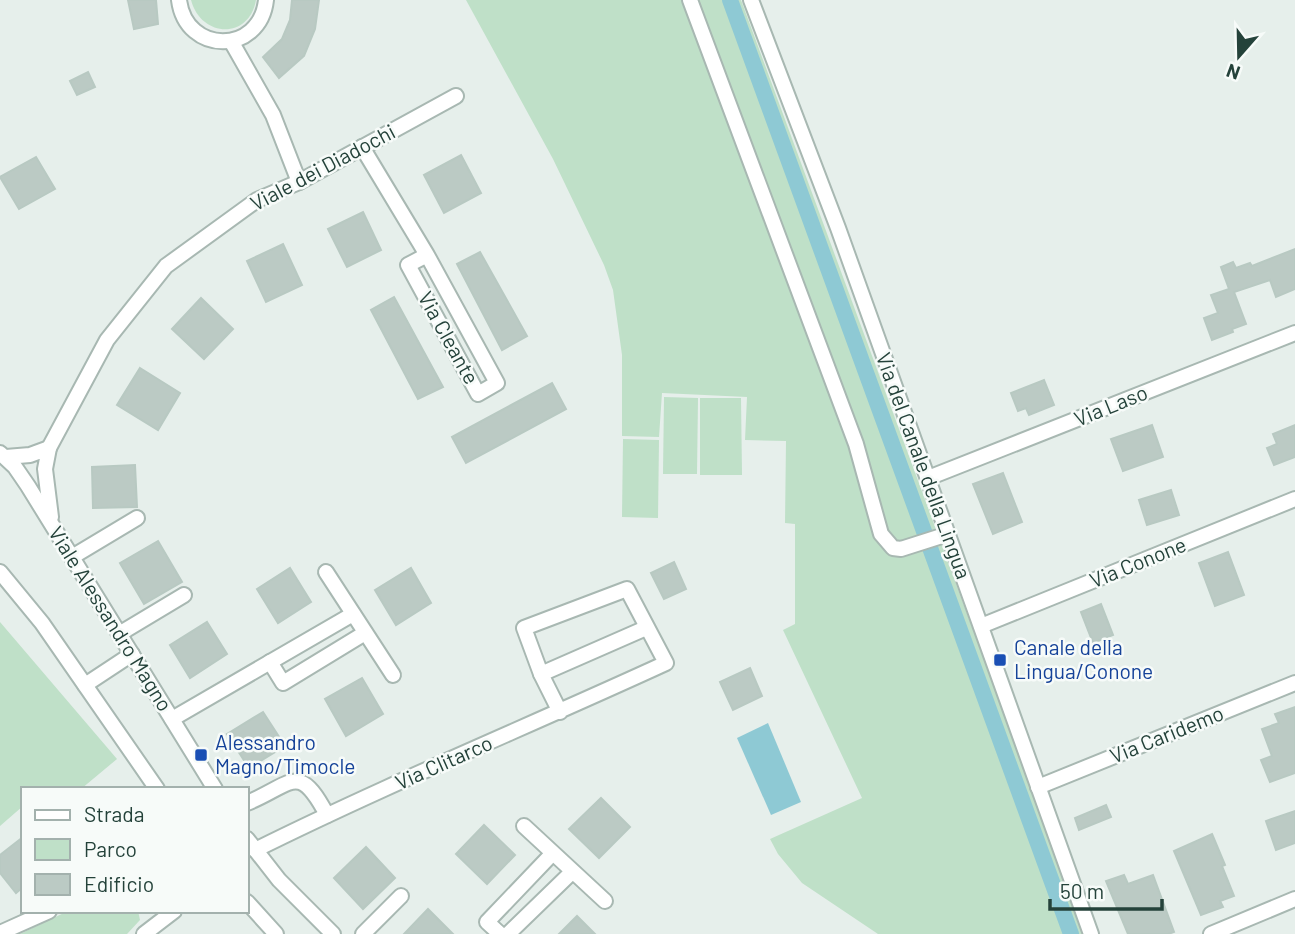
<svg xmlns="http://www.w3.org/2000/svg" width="1295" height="934" font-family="Barlow,sans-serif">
  <rect width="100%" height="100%" fill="#e6efeb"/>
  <g fill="#bfe0c8">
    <path d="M191,0H256C249,40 201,38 191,0Z"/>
    <polygon points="466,0 741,0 1085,934 878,934 802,883 778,854 770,839 862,798 783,630 795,624 795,524 785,523 786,441 745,440 747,397 662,393 659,437 622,436 622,355 613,290 604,265 553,159"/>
    <polygon points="664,397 698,398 697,474 663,474"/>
    <polygon points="700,398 741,398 742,475 700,475"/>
    <polygon points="623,439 659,440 658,518 622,517"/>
    <polygon points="0,622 117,759 81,789 23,789 23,806 0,826"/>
    <polygon points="68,911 138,911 140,920 127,934 20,934"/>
  </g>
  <polygon fill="#8ec9d4" points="768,723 801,802 771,815 737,738"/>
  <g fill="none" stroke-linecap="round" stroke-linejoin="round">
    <polyline stroke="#8ec9d4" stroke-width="16" points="730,0 1071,934"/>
  </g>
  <g fill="#bbcac4" stroke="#b8c9c2" stroke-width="2">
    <polygon points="128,0 156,0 158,24 134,29"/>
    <polygon points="292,0 319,0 315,29 304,56 279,78 263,57 282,39 290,20"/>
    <polygon points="88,72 95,87 77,95 70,81"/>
    <polygon points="461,155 481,193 444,213 424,175"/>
    <polygon points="36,157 55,189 19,209 0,177"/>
    <polygon points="363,212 381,250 347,267 328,229"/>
    <polygon points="283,244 302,285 266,302 247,261"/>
    <polygon points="1295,249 1295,289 1276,297 1270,280 1234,292 1246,324 1232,329 1233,332 1212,340 1204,318 1218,313 1211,295 1229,289 1221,267 1233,262 1236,268 1250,263 1252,266"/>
    <polygon points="480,252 527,336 502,350 457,264"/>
    <polygon points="394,297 443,387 418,399 371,310"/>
    <polygon points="201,298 233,329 204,359 172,329"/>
    <polygon points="140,368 180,393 158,430 117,405"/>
    <polygon points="1044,380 1054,405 1029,415 1026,408 1018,411 1011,393"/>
    <polygon points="552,383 566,409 466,463 452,437"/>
    <polygon points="1152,425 1163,457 1123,471 1111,439"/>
    <polygon points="1295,425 1295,457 1274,465 1267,448 1277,444 1273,434"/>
    <polygon points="135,465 137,507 93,508 92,467"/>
    <polygon points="1003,473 1022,522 993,534 973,484"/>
    <polygon points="1171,490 1179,515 1147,525 1139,500"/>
    <polygon points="158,541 182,582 144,604 120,563"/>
    <polygon points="1228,552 1244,595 1215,606 1199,563"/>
    <polygon points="674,562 686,589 664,599 651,573"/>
    <polygon points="290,568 311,602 278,623 257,589"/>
    <polygon points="411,568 431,603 396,625 375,590"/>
    <polygon points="1101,604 1113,635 1093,643 1081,612"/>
    <polygon points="207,622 227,654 190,678 170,645"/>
    <polygon points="750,668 762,696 733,710 720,682"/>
    <polygon points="362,678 383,714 346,736 325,699"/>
    <polygon points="1295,707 1295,773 1270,782 1261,760 1272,756 1262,729 1279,723 1275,714"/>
    <polygon points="263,712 285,746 249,768 227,734"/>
    <polygon points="601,798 630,827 599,858 569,829"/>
    <polygon points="1106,805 1111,817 1079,830 1075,818"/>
    <polygon points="1295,811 1295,843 1276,850 1266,821"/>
    <polygon points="484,825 515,855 487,884 456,854"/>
    <polygon points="1212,834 1225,865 1222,866 1234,896 1220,901 1223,907 1201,915 1174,851"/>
    <polygon points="23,837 23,887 16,893 0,873 0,855"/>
    <polygon points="366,847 395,878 363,909 334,878"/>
    <polygon points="1124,875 1128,884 1153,875 1174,932 1168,934 1128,934 1106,881"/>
    <polygon points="428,909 453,934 404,934"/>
    <polygon points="577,916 595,934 559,934"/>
  </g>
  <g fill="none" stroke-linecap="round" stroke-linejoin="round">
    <defs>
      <g id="minor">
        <path d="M179,0C186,55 260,55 266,0"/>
        <polyline points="690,0 856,444 881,534 893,548 901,549 948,534"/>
        <polyline points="751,0 838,228 1091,934"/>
        <polyline points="231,41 273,115 299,182"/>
        <polyline points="362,147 427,255 497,383 478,394 408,265 427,255"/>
        <polyline points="49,448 107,340 166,266 257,200 299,182 456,96"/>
        <polyline points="0,453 15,467 28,486 215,789"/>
        <polyline points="6,457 30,455 49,448 45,469 51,517"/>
        <polyline points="928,478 1295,333"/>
        <polyline points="72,557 137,518"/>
        <polyline points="0,572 42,623 157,789"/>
        <polyline points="326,572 393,675"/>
        <polyline points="981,626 1295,499"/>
        <polyline points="119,634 184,595"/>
        <polyline points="270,662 283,683 365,633"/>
        <polyline points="541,674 646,628"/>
        <polyline points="85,685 132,654"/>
        <polyline points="172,719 353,614"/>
        <polyline points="1038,787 1295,683"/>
        <path d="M247,803C293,784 298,761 327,815"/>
        <polyline points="524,826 605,901"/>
        <polyline points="247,839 279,880 333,934"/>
        <path d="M255,850C390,783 529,726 666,663L627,589L524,628L541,674L560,712"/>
        <polyline points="247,902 276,934"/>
        <polyline points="0,933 49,911"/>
        <polyline points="144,934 174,911"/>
        <polyline points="363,934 401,896"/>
        <polyline points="500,934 487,922 552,854"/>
        <polyline points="508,934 572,872"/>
        <polyline points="1211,934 1295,899"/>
      </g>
    </defs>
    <use href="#minor" stroke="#a8b8b2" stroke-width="18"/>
    <use href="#minor" stroke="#fff" stroke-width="14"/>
  </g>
  <g fill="#1a4fb4" stroke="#f7fbf9" stroke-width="2.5">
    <rect x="993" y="653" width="14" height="14" rx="3.5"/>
    <rect x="194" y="748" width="14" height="14" rx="3.5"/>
  </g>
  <g text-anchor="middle" stroke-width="5" stroke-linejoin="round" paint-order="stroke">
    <g font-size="21" fill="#24423a" stroke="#f7fbf9">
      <text transform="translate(323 168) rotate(-28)" y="7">Viale dei Diadochi</text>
      <text transform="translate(448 338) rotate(61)" y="7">Via Cleante</text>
      <text transform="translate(1111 406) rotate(-22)" y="7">Via Laso</text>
      <text transform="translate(923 466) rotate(70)" y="7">Via del Canale della Lingua</text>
      <text transform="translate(1138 563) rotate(-22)" y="7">Via Conone</text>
      <text transform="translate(110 619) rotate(58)" y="7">Viale Alessandro Magno</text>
      <text transform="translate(1167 735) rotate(-22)" y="7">Via Caridemo</text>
      <text transform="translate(444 763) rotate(-24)" y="7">Via Clitarco</text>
    </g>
    <g font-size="21" fill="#164399" stroke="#f7fbf9" text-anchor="start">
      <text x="1014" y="655">Canale della<tspan x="1014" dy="24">Lingua/Conone</tspan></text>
      <text x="215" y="750">Alessandro<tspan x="215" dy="24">Magno/Timocle</tspan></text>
    </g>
  </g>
  <rect x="21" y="787" width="228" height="126" fill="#f7fbf9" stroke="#a3b1ad" stroke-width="2"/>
  <rect x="35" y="810" width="35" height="10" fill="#ffffff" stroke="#a3b1ad" stroke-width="2"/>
  <text x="84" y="822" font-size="21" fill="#24423a">Strada</text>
  <rect x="35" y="839" width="35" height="21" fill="#bfe0c8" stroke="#a3b1ad" stroke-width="2"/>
  <text x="84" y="857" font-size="21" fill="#24423a">Parco</text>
  <rect x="35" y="874" width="35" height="21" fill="#bbcac4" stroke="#a3b1ad" stroke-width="2"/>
  <text x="84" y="892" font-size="21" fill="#24423a">Edificio</text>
  <g transform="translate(1239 56) rotate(200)" stroke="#f7fbf9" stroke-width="5" paint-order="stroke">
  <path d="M0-5L12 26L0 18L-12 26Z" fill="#24423a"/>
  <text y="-10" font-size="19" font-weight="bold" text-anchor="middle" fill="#24423a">N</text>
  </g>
  <path d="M1050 899v10h112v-10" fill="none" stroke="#24423a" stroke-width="3.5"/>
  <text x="1060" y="899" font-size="21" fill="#24423a" stroke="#f7fbf9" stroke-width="5" paint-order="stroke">50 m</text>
</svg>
